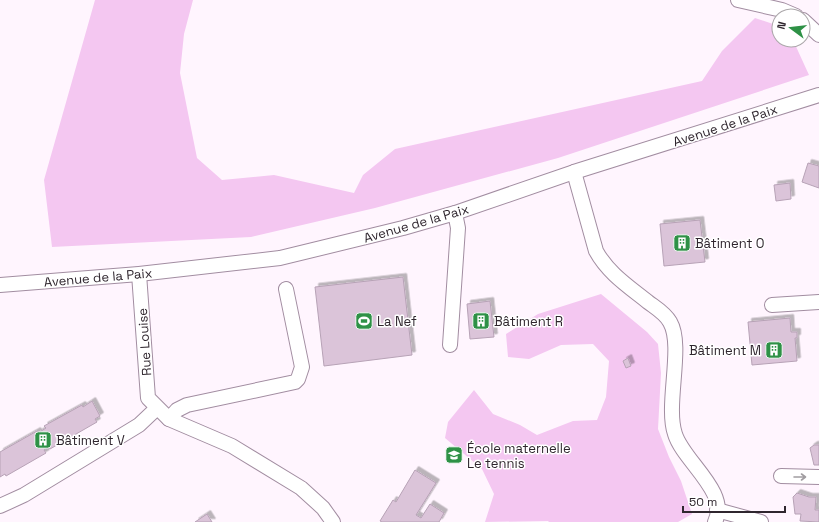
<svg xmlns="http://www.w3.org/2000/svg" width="819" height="522" font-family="'Space Grotesk',sans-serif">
  <defs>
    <filter id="shadow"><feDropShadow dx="3.5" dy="-3.5" stdDeviation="0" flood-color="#0004"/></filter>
  </defs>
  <rect width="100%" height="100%" fill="#fff5fe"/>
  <g fill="#f4c7f1">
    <polygon points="95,0 193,0 184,34 180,73 197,158 222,180 274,175 354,193 363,175 395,149 702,81 722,51 755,18 779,26 779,40 793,40 809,75 558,158 375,208 251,237 52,247 44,180"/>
    <polygon points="601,294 647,332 658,344 661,373 658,429 669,457 681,481 692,514 678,522 549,522 548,521 485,522 494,494 482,469 445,438 448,422 474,390 493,414 520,425 537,435 573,421 597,420 606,397 609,361 593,344 561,345 529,359 508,357 506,334 538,314"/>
  </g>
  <g fill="#dbc4d9" stroke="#b7a2b6" filter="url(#shadow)">
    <polygon points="808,163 819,166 819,188 802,182"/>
    <polygon points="790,183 791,199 776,201 774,185"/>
    <polygon points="700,220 705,262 664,266 660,224"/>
    <polygon points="403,277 412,355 324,366 315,287"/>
    <polygon points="490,301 494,337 470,339 467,304"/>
    <polygon points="790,318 791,332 797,332 797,338 795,338 797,361 752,365 748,322"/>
    <polygon points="628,358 631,366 626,368 623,361"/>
    <polygon points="92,401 100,416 95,419 97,422 50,449 49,447 44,450 46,453 6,476 5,474 0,477 0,452 37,431 38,433 46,428 44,426 82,405 83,407"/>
    <polygon points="814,445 819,445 819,465 814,465 810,448"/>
    <polygon points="415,470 436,483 416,515 421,518 430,504 444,513 439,522 382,522 380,521 393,500 396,502"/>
    <polygon points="797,493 809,497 816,497 815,510 819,510 819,522 800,521 801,514 795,514 793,497"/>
    <polygon points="207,514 212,522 195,522"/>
  </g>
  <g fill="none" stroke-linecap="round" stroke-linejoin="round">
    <defs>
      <g id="minor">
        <polyline points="738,0 782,10 796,16"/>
        <polyline points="803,20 819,35"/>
        <path d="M574,172L596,251C608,273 628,286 648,302C656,308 665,313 670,322C684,346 665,405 675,434C683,461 730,492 715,522"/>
        <polyline points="139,274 148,398 169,419 232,446 301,488 323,508 333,522"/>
        <polyline points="0,285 139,274 280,258 403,228 455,213 574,172 819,95"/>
        <polyline points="772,305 819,302"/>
        <polyline points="450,345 458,228 455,213"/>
        <polyline points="169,419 177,410 187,405 295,382 298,379 302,367 286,289"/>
        <polyline points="781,476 819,477"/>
        <polyline points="0,506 24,495 139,425 157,408"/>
        <polyline points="717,510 761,522"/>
      </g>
    </defs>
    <use href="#minor" stroke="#a28da1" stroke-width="16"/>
    <use href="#minor" stroke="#fff" stroke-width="14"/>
  </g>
  <defs><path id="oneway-shaft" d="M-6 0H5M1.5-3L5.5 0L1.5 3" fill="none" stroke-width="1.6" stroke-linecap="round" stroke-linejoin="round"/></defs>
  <use stroke="#a19da1" href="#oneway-shaft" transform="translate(800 477)"/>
  <defs>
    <symbol id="building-square" viewBox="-11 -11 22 22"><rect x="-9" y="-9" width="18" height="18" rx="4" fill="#2e9146" stroke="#fff"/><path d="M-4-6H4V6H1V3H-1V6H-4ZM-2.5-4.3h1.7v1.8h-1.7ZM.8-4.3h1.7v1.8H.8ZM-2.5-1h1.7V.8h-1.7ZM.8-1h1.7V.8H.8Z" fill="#fff"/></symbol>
    <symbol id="stadium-square" viewBox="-11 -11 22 22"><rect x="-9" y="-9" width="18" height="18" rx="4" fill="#2e9146" stroke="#fff"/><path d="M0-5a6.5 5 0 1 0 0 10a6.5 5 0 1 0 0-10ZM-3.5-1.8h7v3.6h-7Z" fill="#fff"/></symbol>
    <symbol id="school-square" viewBox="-11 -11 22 22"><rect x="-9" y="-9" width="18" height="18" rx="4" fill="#2e9146" stroke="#fff"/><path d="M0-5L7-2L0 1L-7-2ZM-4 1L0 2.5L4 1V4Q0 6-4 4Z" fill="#fff"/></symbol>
  </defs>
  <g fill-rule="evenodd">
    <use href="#building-square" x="672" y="233" width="20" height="20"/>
    <use href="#stadium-square" x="354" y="311" width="20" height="20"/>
    <use href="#building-square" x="471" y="311" width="20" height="20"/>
    <use href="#building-square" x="764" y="340" width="20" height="20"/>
    <use href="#building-square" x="33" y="430" width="20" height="20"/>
    <use href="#school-square" x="444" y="445" width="20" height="20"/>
  </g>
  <g text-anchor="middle" stroke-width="3" stroke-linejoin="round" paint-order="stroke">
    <g font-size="13" fill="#2f262e" stroke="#fff">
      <text transform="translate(725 125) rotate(-18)" y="5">Avenue de la Paix</text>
      <text transform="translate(416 223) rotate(-16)" y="5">Avenue de la Paix</text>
      <text transform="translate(98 277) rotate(-5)" y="5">Avenue de la Paix</text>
      <text transform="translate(144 342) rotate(-94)" y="5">Rue Louise</text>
    </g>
    <g font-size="13" fill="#2f262e" stroke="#fff" text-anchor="start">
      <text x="695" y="248">Bâtiment O</text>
      <text x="377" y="326">La Nef</text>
      <text x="494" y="326">Bâtiment R</text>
      <text x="761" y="355" text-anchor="end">Bâtiment M</text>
      <text x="56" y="445">Bâtiment V</text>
      <text x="467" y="453">École maternelle<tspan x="467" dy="15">Le tennis</tspan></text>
    </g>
  </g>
  <g transform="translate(791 28) rotate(285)"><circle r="19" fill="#ffffff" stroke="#aca8ab"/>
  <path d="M0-3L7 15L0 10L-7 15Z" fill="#2e9146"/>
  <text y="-6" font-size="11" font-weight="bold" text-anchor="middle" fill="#2f262e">N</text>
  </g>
  <path d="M683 506v6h102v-6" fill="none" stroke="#2f262e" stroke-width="2"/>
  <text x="689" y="506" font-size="12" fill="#2f262e" stroke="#ffffff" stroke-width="3" paint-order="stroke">50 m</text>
</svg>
